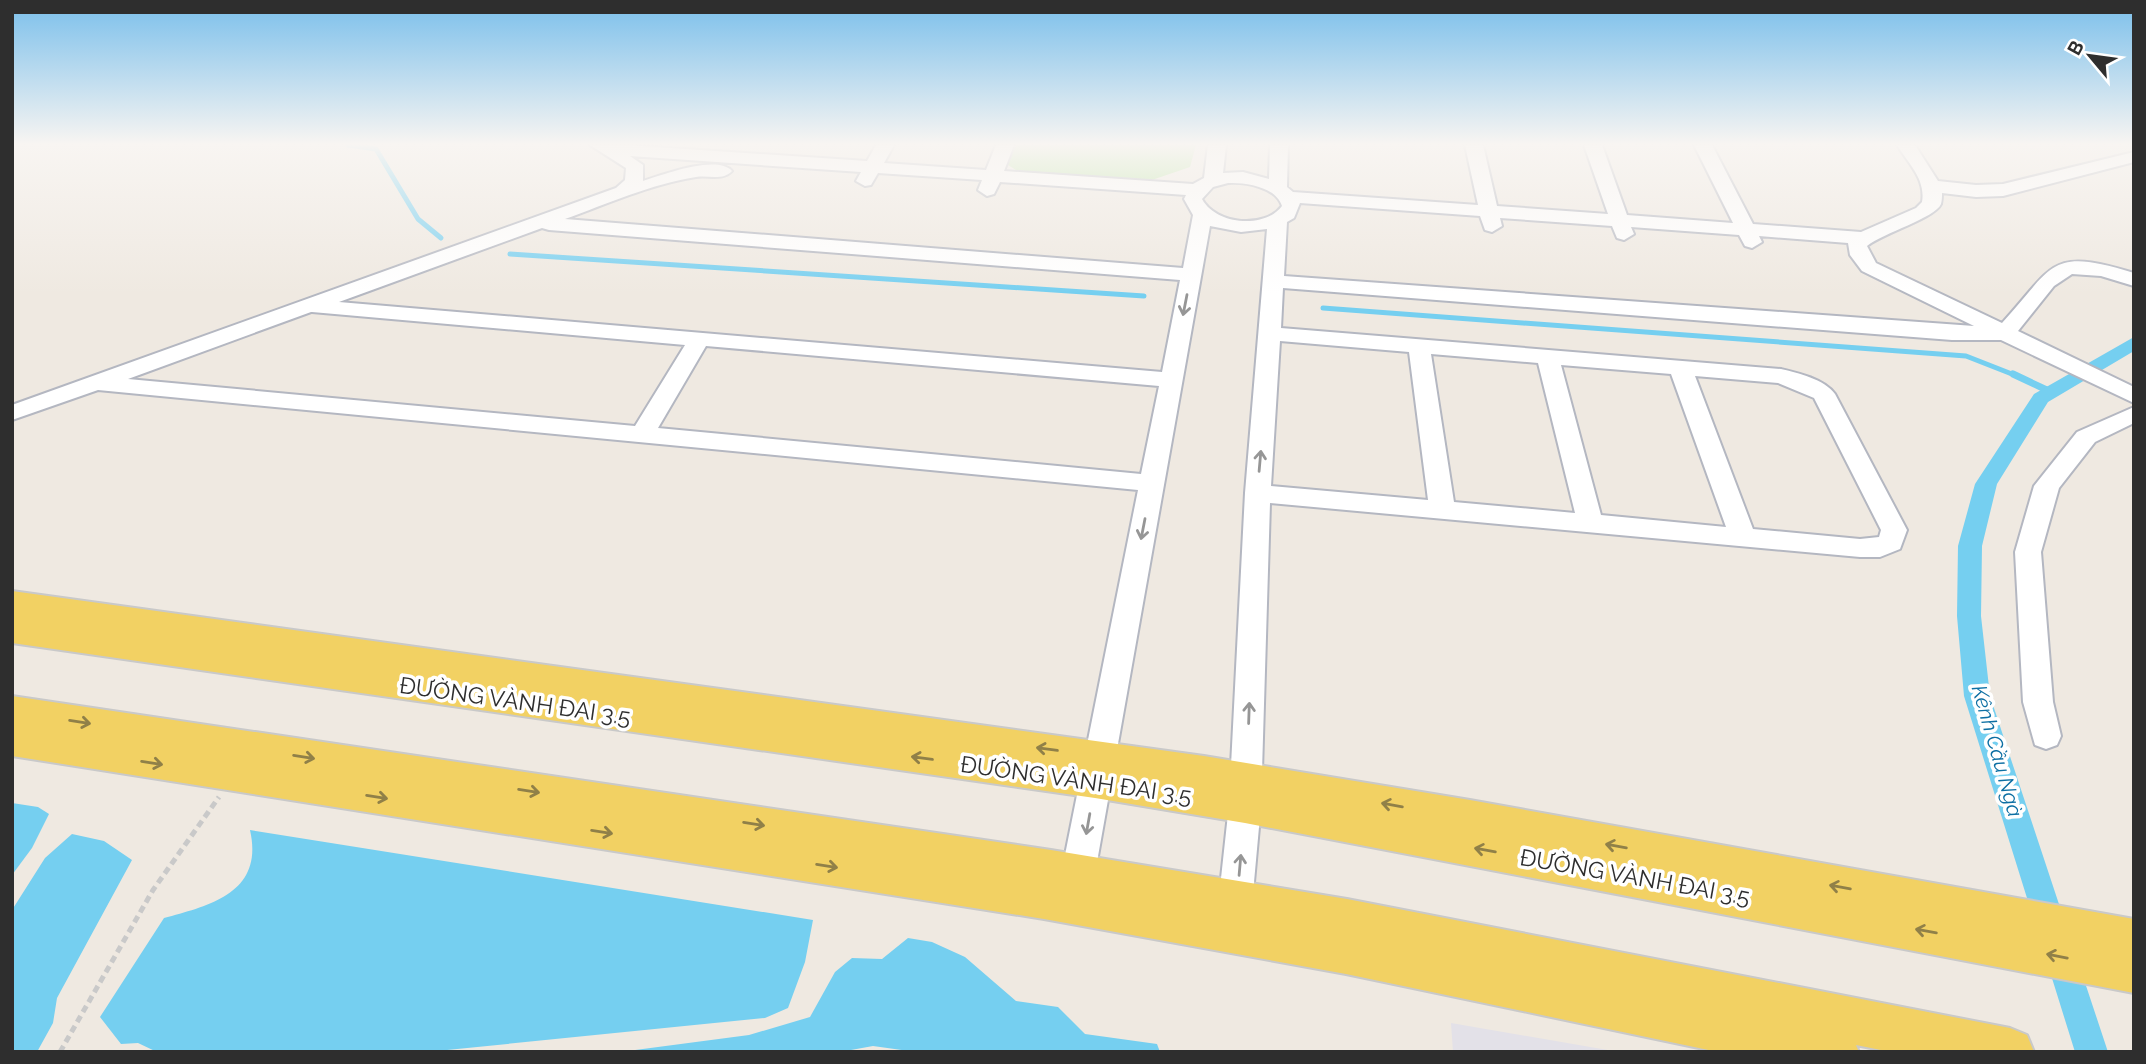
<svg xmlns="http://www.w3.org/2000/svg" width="2146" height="1064" font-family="Raleway,sans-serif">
  <rect width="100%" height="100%" fill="#efe9e1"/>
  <polygon fill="#e3e1e8" points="1451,1023 1619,1052 1453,1052"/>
  <polygon fill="#b6e59e" points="1016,145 1196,145 1190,167 1146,182 1019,172 1008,165"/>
  <g fill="#75cff0">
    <polygon points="12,803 38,807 49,814 32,848 12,875"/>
    <path d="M250,830L813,920L805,962L788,1008L765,1018L427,1052H157L138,1043L121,1044L100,1017L164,918C212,905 264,892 250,830Z"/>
    <polygon points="72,834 104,841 132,860 57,998 53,1023 37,1052 12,1052 12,910 45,858"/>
    <polygon points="908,938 932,942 965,957 1016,1001 1058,1007 1085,1034 1157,1044 1160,1052 916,1052 873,1046 840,1052 620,1052 749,1035 810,1017 835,972 852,958 882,959"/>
  </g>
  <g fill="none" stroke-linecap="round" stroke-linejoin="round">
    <g stroke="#75cff0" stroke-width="5">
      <polyline points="348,145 376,149 418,219 441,238"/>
      <polyline points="510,254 1144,296"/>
      <polyline points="1323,308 1966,356 2017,376"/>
    </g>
    <polyline stroke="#75cff0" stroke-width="7" points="2013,374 2051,392"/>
    <polygon fill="#75cff0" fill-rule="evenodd" points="2134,337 2134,351 2048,402 1997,484 1982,546 1981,616 1990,696 2108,1052 2075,1052 1964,696 1957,616 1958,546 1975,484 2034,394"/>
    <defs>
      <g id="minor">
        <path d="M590,145H626L867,161L876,145H894L884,163L986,170L996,145H1014L1004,171L1193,184L1204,178L1208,145H1226L1223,173L1243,172L1269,179L1270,145H1288L1287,187L1293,192L1478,205L1465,145H1483L1497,206L1608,214L1584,145H1602L1627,215L1733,223L1694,145H1712L1753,224L1861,232L1916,208L1922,202C1926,179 1908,163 1897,145H1915L1938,181L1976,185L2003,184L2134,152V162L2003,196L1976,197L1942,193C1942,196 1942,200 1941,204C1935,218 1883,233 1867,246L1876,263L2002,323C2055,265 2049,247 2134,273V286L2101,276L2072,274L2054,286L2018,331L2134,387V403L2001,340H1952L1283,288L1281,328L1781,369C1798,373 1824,379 1835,394L1907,530L1900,549L1880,557H1860L1270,503L1261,805L1251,915L1246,926L1234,931L1222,926L1217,915L1229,805L1245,493L1267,229L1241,232L1210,226L1092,890L1087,901L1075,906L1063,901L1058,890L1138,490L98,390L12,420V405L616,188L625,180L626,168ZM630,156L861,172L856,181L865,186L871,185L878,173L982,180L978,190L987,196L994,194L1000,182L1186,195L1184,199L1193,215L1183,268L565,219C607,204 651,184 696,177C708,175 723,181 732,171C717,154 662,175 643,181V165ZM1228,183C1246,182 1276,187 1282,206C1265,229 1216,225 1202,199L1213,187ZM1300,203L1480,216L1485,230L1492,232L1502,226L1500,218L1612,226L1617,238L1624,240L1634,234L1631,227L1739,235L1745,246L1752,248L1762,242L1759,236L1848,243L1850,255L1862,271L1974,326L1284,276L1287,222L1294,218ZM542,228L549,230L1180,280L1162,372L339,302ZM311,312H312L685,345L635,426L128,379ZM1280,341L1409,352L1428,500L1271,486ZM706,346L1159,386L1141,474L658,428ZM1431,354L1538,363L1575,513L1454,502ZM1561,365L1671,374L1726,527L1601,515ZM1695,376L1778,383L1814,398L1881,530L1879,537L1860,539L1753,529Z"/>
        <polygon points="2134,407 2134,423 2095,442 2059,488 2041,552 2053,702 2061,736 2057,745 2046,749 2035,745 2023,702 2015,552 2034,486 2077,432"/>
      </g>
      <g id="major">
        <polygon points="12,591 1204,756 1470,800 2134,919 2134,993 1245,823 1095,798 12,643"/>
        <polygon points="12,696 1051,850 1347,899 2010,1028 2027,1035 2034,1052 1891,1052 1856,1045 1859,1052 1718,1052 1346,974 1044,919 12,756"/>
      </g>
    </defs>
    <use href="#minor" stroke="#b4b7c1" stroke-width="4"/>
    <use href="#major" stroke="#c9c9c9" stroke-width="4"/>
    <polyline stroke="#c9c9c9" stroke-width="5" stroke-dasharray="7 4.5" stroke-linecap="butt" points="60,1052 153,890 219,797"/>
    <use href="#minor" fill="#fff" fill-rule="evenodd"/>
    <use href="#major" fill="#f2d163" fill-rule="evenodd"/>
  </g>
  <defs><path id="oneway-shaft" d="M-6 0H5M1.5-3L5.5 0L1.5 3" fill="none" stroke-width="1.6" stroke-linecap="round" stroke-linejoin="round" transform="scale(1.75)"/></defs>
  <g stroke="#969696">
    <use href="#oneway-shaft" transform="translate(1185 305) rotate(101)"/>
    <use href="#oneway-shaft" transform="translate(1260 461) rotate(-85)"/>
    <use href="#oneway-shaft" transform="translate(1143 529) rotate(101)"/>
    <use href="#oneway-shaft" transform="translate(1249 713) rotate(-88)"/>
    <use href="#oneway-shaft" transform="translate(1088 824) rotate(100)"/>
    <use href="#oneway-shaft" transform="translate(1240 865) rotate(-85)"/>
  </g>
  <g stroke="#908048">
    <use href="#oneway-shaft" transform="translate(80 722) rotate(9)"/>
    <use href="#oneway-shaft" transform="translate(1047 749) rotate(-172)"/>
    <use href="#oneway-shaft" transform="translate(304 757) rotate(9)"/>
    <use href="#oneway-shaft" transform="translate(922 758) rotate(-172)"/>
    <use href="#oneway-shaft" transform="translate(152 763) rotate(9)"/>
    <use href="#oneway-shaft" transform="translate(529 791) rotate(9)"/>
    <use href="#oneway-shaft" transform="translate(377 797) rotate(9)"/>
    <use href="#oneway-shaft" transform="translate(1392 805) rotate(-170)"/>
    <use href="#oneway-shaft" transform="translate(754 824) rotate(9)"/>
    <use href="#oneway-shaft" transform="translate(602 832) rotate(9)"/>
    <use href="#oneway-shaft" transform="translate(1616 846) rotate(-170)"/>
    <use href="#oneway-shaft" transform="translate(1485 850) rotate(-170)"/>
    <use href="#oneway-shaft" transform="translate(827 866) rotate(9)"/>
    <use href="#oneway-shaft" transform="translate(1840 887) rotate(-170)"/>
    <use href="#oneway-shaft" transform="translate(1926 931) rotate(-170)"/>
    <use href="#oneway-shaft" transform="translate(2057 956) rotate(-169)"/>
  </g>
  <linearGradient id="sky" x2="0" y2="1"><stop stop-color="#7abfeb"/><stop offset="0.49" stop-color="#f8f5f2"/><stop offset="1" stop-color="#f8f5f2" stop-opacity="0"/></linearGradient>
  <rect width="2146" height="294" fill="url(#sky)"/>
  <g text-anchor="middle" stroke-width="7" stroke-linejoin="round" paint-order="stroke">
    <g font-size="21" font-style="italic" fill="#0d6fa3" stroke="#fff">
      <text transform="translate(1997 751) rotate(74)" y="7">Kênh Cầu Ngà</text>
    </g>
    <g font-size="23" fill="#2e2e2e" stroke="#fff">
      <text transform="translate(515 701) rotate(8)" y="8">ĐƯỜNG VÀNH ĐAI 3.5</text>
      <text transform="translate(1076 780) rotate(8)" y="8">ĐƯỜNG VÀNH ĐAI 3.5</text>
      <text transform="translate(1635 877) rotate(10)" y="8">ĐƯỜNG VÀNH ĐAI 3.5</text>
    </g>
  </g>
  <rect width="2146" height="1064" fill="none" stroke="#2e2e2e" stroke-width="28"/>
  <g transform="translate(2090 56) rotate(299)" stroke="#ffffff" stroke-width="5" paint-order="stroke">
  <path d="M0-5L12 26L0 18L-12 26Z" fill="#2e2e2e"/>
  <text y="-10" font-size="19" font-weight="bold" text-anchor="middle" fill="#2e2e2e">B</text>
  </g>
</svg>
